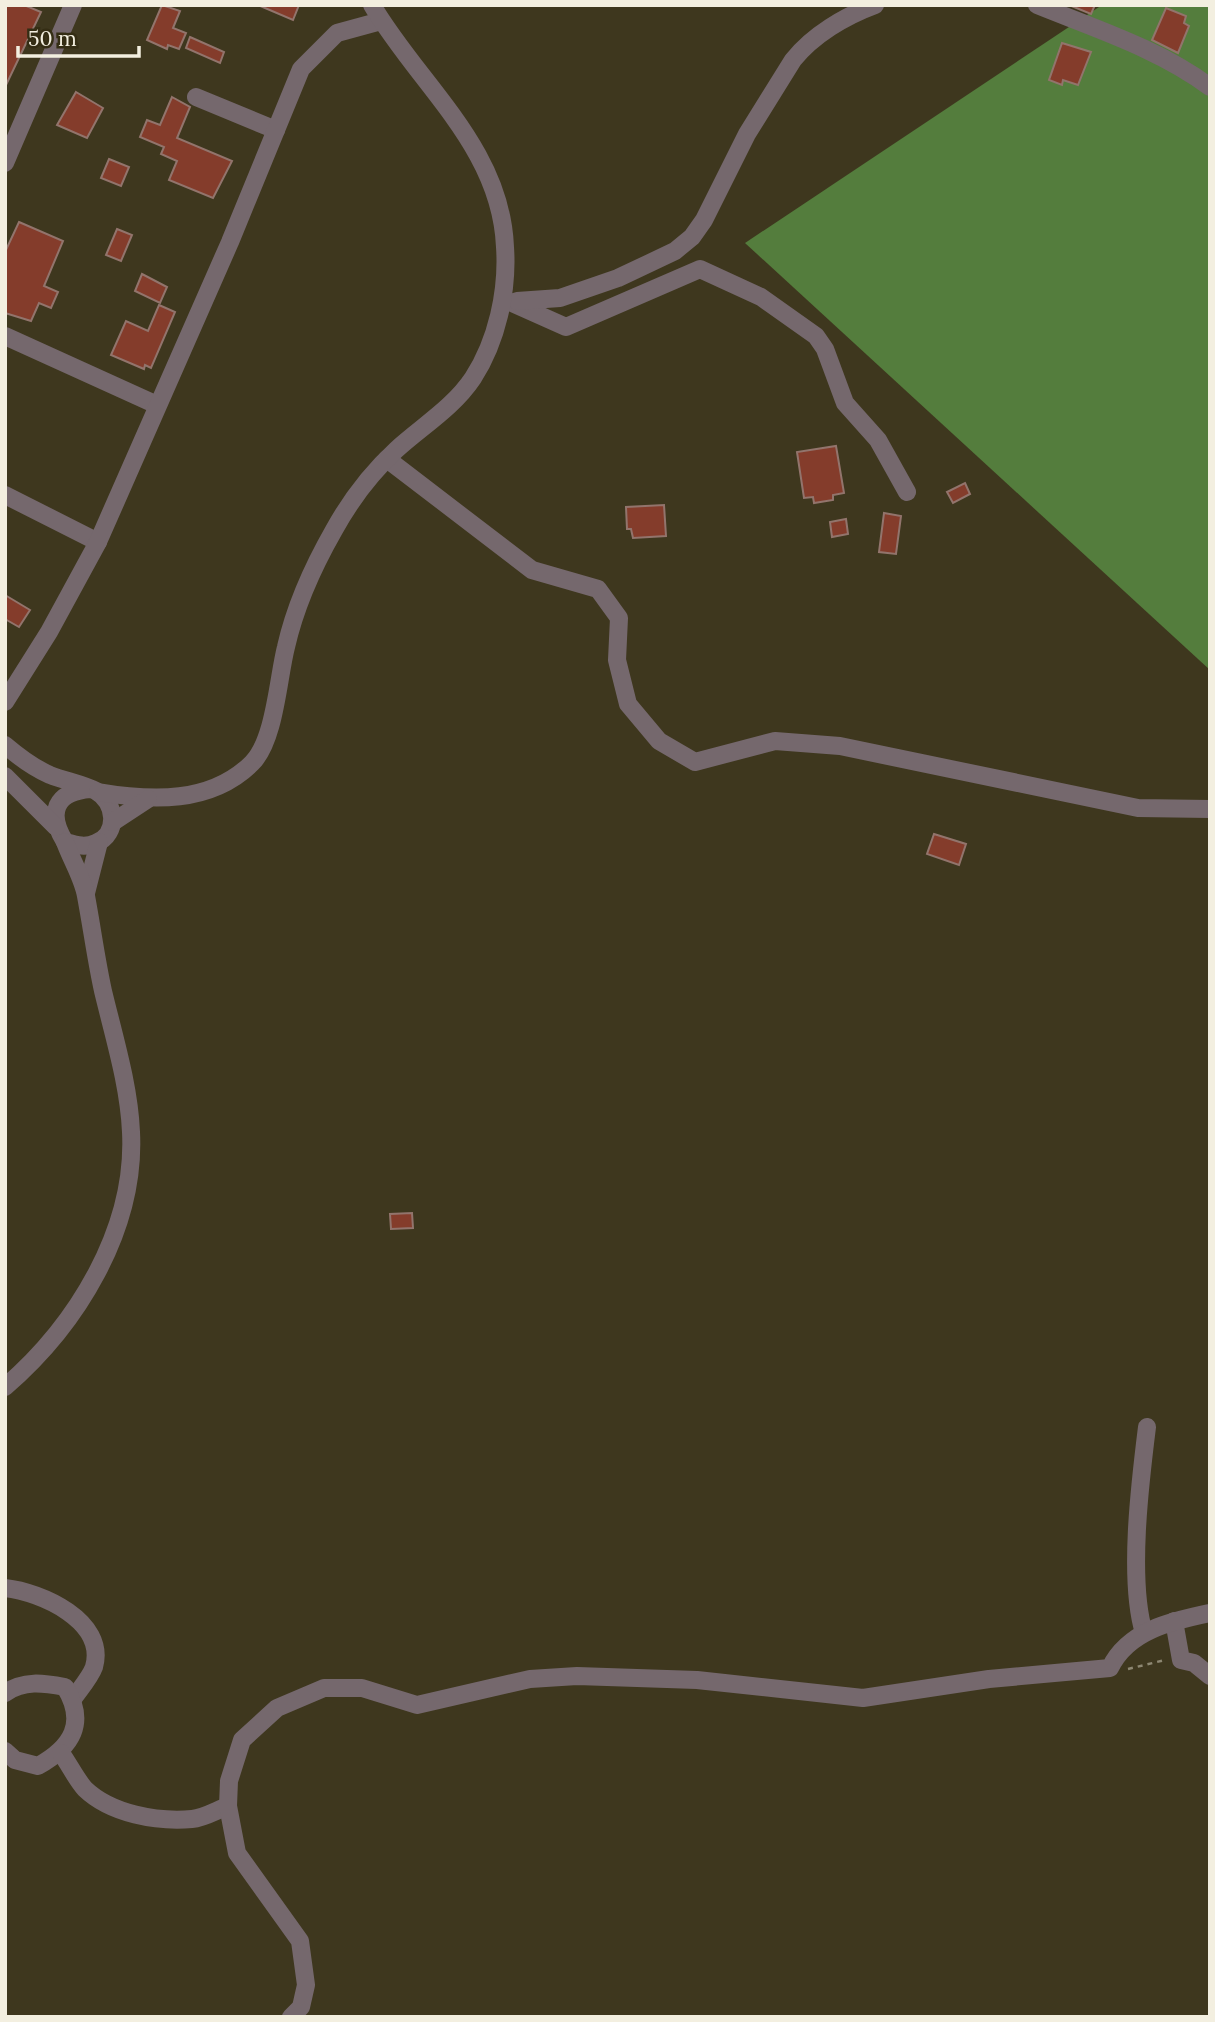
<svg xmlns="http://www.w3.org/2000/svg" width="1215" height="2022" font-family="Lora,serif">
  <rect width="100%" height="100%" fill="#3e371e"/>
  <polygon fill="#547d3d" points="1102,5 1210,5 1210,670 745,243"/>
  <g fill="#843c2b" stroke="#92746c" stroke-width="2">
    <polygon points="5,5 24,5 41,12 6,85"/>
    <polygon points="162,5 180,11 173,28 186,33 179,49 168,45 167,49 147,40"/>
    <polygon points="258,5 299,5 293,20"/>
    <polygon points="1069,5 1095,5 1091,14"/>
    <polygon points="1166,8 1186,16 1184,23 1189,26 1178,53 1152,40"/>
    <polygon points="190,37 224,52 220,63 186,48"/>
    <polygon points="1062,43 1091,52 1078,85 1063,80 1062,85 1049,80"/>
    <polygon points="76,92 103,108 87,138 57,125"/>
    <polygon points="172,97 190,107 177,138 232,161 213,198 169,180 177,161 161,154 164,147 140,137 147,120 160,125"/>
    <polygon points="109,159 129,167 121,186 101,178"/>
    <polygon points="19,222 63,241 44,286 58,292 51,308 39,303 31,321 5,313 5,252"/>
    <polygon points="117,229 132,235 121,261 106,255"/>
    <polygon points="142,274 167,287 160,303 135,291"/>
    <polygon points="159,305 175,312 151,368 145,365 144,369 111,355 126,321 148,331"/>
    <polygon points="836,446 844,493 833,495 833,500 814,503 813,497 804,498 797,452"/>
    <polygon points="965,483 970,494 953,503 947,492"/>
    <polygon points="664,505 666,536 633,538 631,529 627,529 626,507"/>
    <polygon points="884,513 901,516 896,554 879,552"/>
    <polygon points="846,519 848,534 832,537 830,522"/>
    <polygon points="5,595 30,610 19,627 5,619"/>
    <polygon points="934,834 966,844 959,865 927,854"/>
    <polygon points="412,1213 413,1228 391,1229 390,1214"/>
  </g>
  <g fill="none" stroke-linecap="round" stroke-linejoin="round">
    <polyline stroke="#8d8772" stroke-width="2.5" stroke-dasharray="5 5" stroke-linecap="butt" points="1128,1669 1165,1660"/>
    <g stroke="#75686d" stroke-width="18">
      <path d="M1037,5C1096,29 1159,49 1210,87"/>
      <polyline points="196,97 276,130"/>
      <polyline points="5,163 73,5"/>
      <polyline points="503,299 566,327 700,269 761,297 816,336 825,349 845,403 878,440 907,492"/>
      <path d="M517,301L560,298L618,278L675,251L692,237L704,220L747,134L793,60C813,35 845,16 875,5"/>
      <polyline points="5,336 157,405"/>
      <polyline points="387,459 532,570 598,589 619,618 617,660 628,704 659,741 695,762 775,741 840,746 1138,808 1210,809"/>
      <polyline points="5,495 98,542"/>
      <polyline points="5,702 49,632 98,542 230,242 301,69 337,33 381,21"/>
      <path d="M5,745C19,757 34,768 50,775C65,781 83,784 96,791C116,802 119,834 96,843C85,848 76,845 65,842C47,813 55,792 90,789"/>
      <polyline points="5,776 56,827"/>
      <path d="M98,792C151,801 211,804 252,763C275,740 278,678 286,647C295,607 314,565 334,530C350,501 371,473 396,450C421,427 453,408 473,378C497,341 508,291 505,247C501,147 419,85 372,5"/>
      <polyline points="113,822 148,799"/>
      <polyline points="86,893 99,842"/>
      <path d="M5,1387C77,1325 136,1229 131,1132C129,1085 114,1037 103,991C96,959 92,928 86,896C83,878 71,859 65,842"/>
      <path d="M5,1588C41,1592 107,1621 94,1667C90,1678 79,1690 73,1699"/>
      <polyline points="1174,1621 1181,1660 1194,1663 1210,1676"/>
      <path d="M1144,1633C1128,1580 1140,1483 1147,1427"/>
      <path d="M5,1693C24,1680 43,1683 65,1687C87,1723 72,1747 38,1766L15,1760L5,1751"/>
      <path d="M61,1753C69,1764 76,1779 85,1789C111,1814 157,1822 192,1819C204,1818 217,1810 228,1806"/>
      <path d="M291,2017L301,2007L306,1985L300,1941L237,1853L228,1806L229,1781L242,1740L277,1708L324,1688H362L417,1705L530,1679L577,1676L697,1680L863,1698L989,1679L1110,1668C1128,1630 1172,1621 1210,1613"/>
    </g>
  </g>
  <rect width="1215" height="2022" fill="none" stroke="#f3efe0" stroke-width="14"/>
  <path d="M18 46v10h121v-10" fill="none" stroke="#f3efe0" stroke-width="3.5"/>
  <text x="28" y="46" font-size="21" fill="#f3efe0" stroke="#342d14" stroke-width="5" paint-order="stroke">50 m</text>
</svg>
